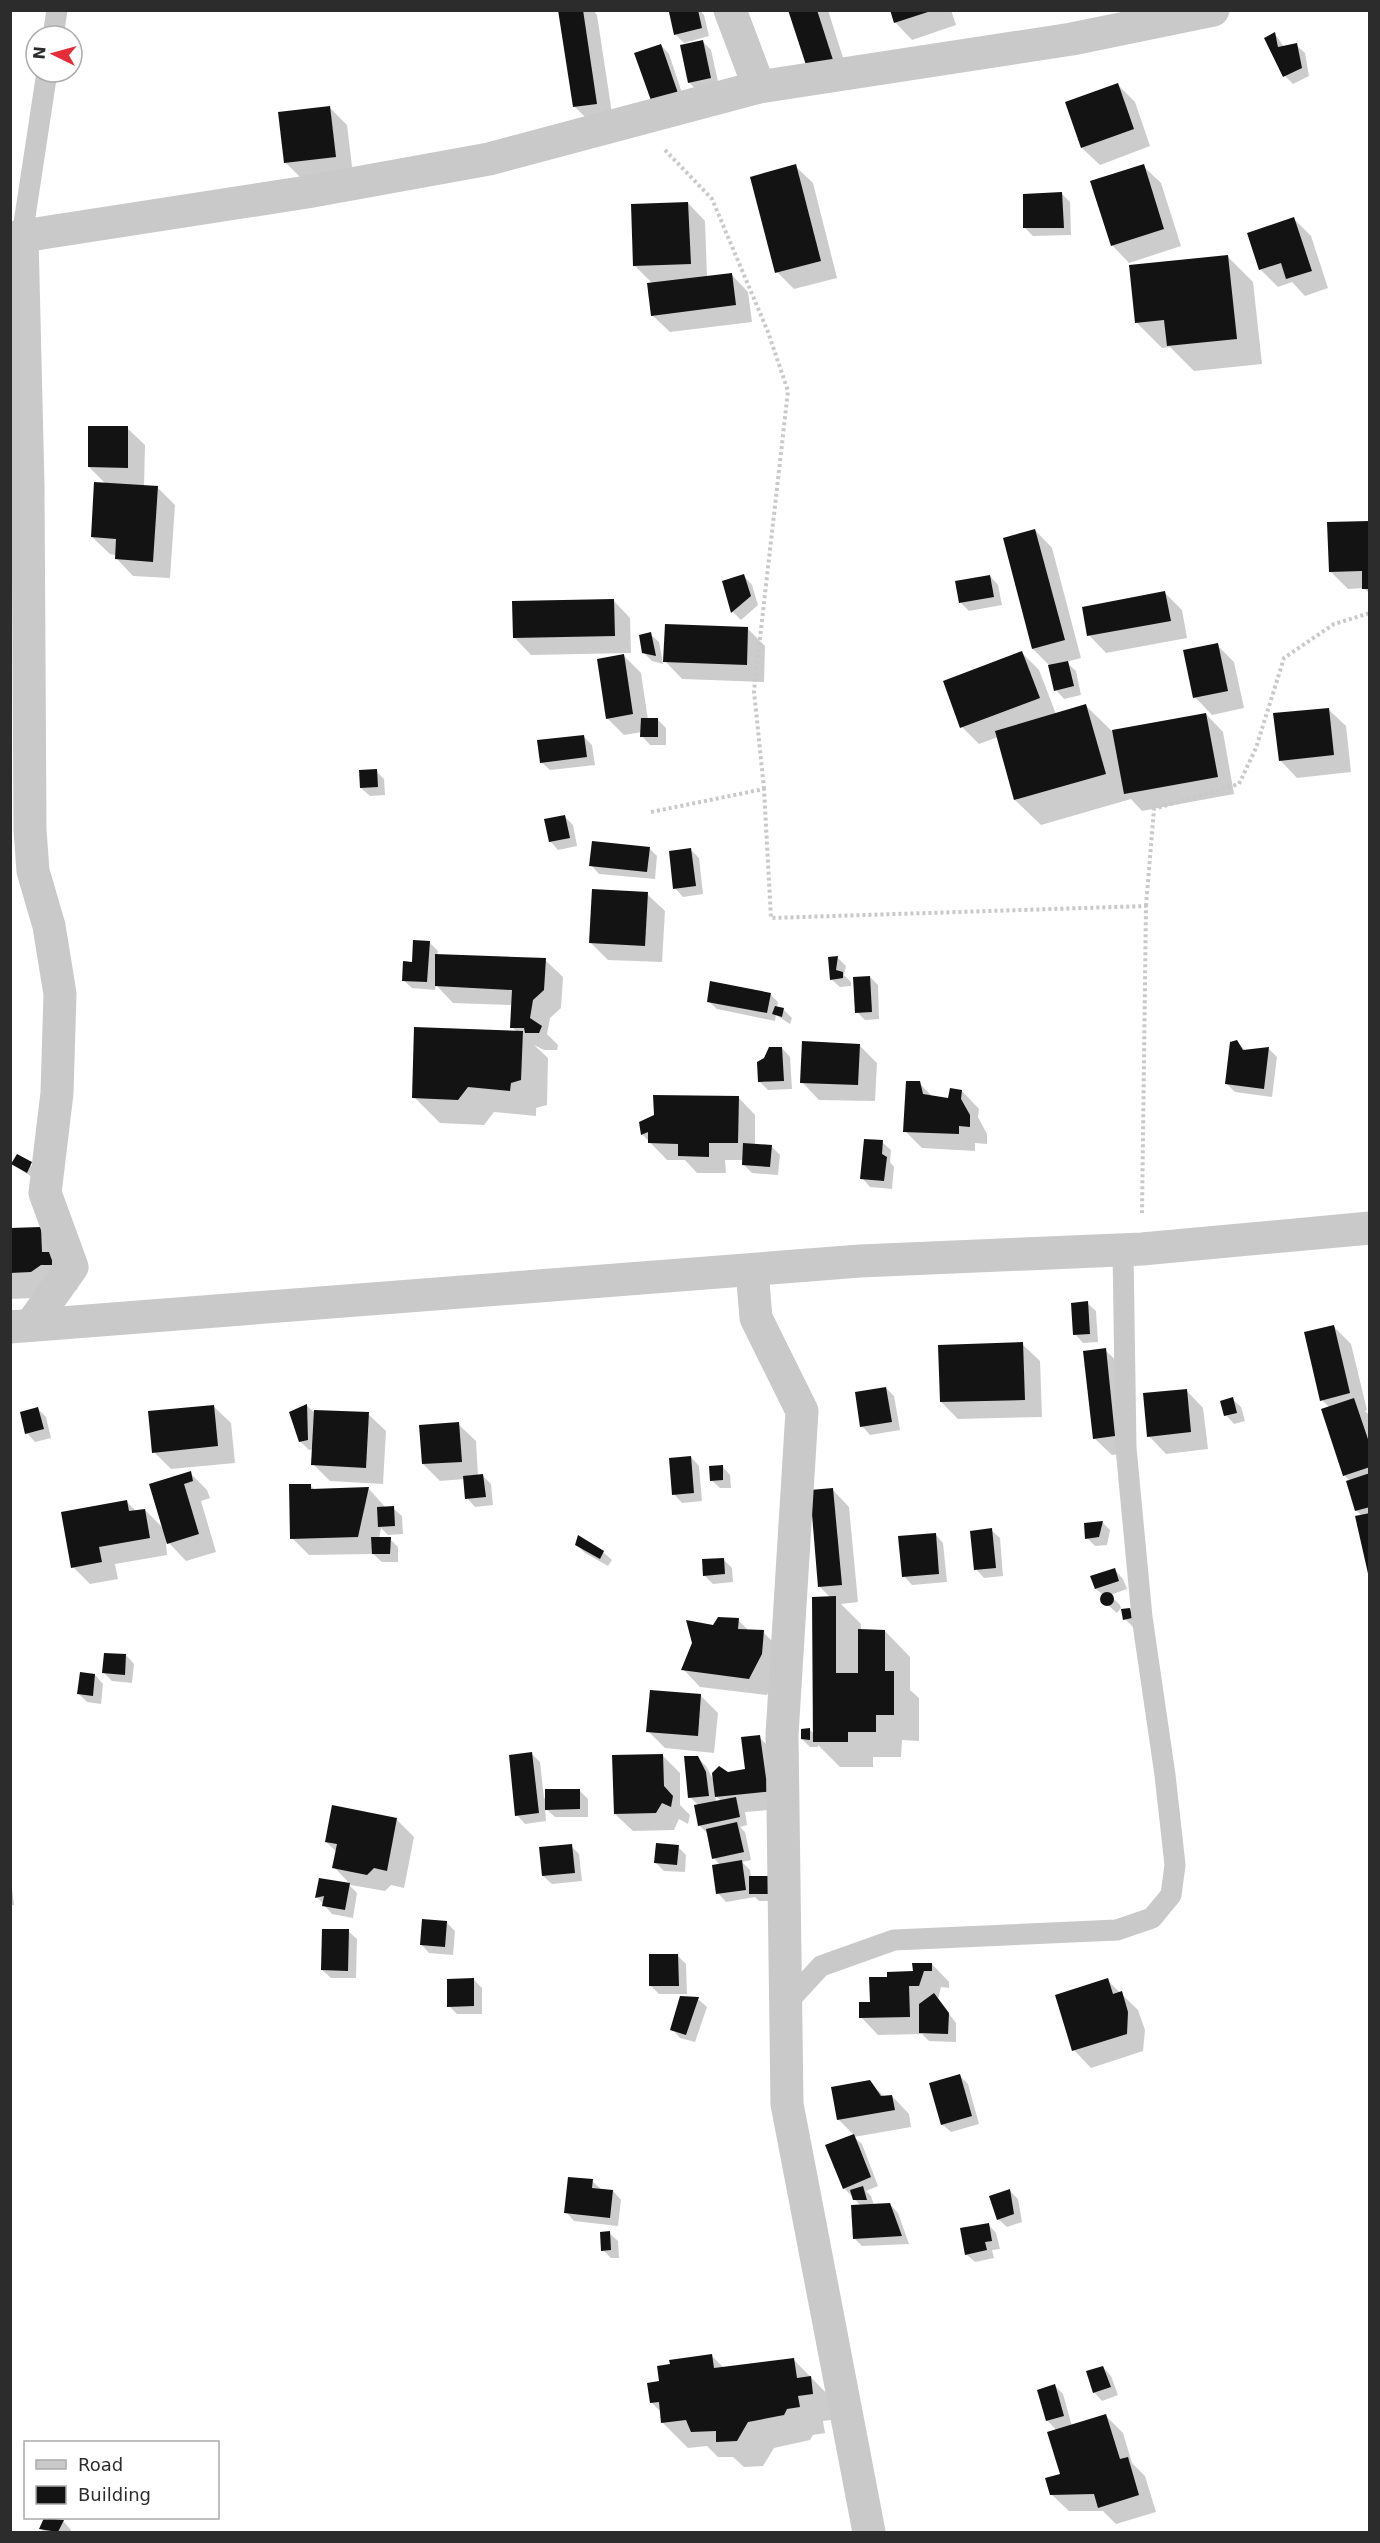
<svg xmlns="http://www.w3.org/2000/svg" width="1380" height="2543" font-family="'DejaVu Sans',sans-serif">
  <rect width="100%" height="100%" fill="#fff"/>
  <g fill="#0003" fill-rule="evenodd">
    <polygon points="560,10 593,10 597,15 613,120 592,124 574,106"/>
    <polygon points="681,10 700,10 704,15 709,36 684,43 676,35"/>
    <polygon points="789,10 828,10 849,77 825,85"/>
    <polygon points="891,10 951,10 956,25 912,40 895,22"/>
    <polygon points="1275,34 1284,47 1296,45 1305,53 1309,76 1293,84 1285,76"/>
    <polygon points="703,42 711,50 719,86 697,91 689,82"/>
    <polygon points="661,45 669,54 686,105 663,113"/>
    <polygon points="1118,85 1135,102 1150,146 1100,165 1082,148 1067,103"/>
    <polygon points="330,108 347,125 353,174 303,180 285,162"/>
    <polygon points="795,166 813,183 837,278 794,289 777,272"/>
    <polygon points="1143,166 1161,183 1181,246 1129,263 1112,245"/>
    <polygon points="1062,194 1070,202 1071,235 1033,236 1025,228"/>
    <polygon points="688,203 705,221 707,277 731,274 748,292 752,322 670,332 652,315 653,284 634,265"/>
    <polygon points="1294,219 1311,236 1328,288 1305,296 1292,282 1278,287 1261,270 1248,234"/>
    <polygon points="1228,257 1253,282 1262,364 1194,371 1170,347 1162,348 1136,322"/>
    <polygon points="127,428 145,445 144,487 157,487 175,505 170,578 133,576 116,558 116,555 110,554 92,537 106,484 89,467"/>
    <polygon points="1370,522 1370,594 1364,588 1348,589 1330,571"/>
    <polygon points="1035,530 1052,548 1081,658 1066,662 1076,671 1081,695 1064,699 1056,690 1050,666 1033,649"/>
    <polygon points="744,576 752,585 758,605 741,620 733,612 723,582"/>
    <polygon points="990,576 998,585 1002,605 969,611 961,603"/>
    <polygon points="1165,593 1182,610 1187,638 1106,653 1089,635"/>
    <polygon points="613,600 630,618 631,653 531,655 514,637"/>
    <polygon points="748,629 765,646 764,682 682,679 665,661"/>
    <polygon points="650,634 659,642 663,664 652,661 643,652"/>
    <polygon points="1217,645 1234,662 1244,708 1212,715 1195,697"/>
    <polygon points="1022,653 1039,670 1056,714 1086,706 1115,734 1206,714 1223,732 1234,794 1142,811 1131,799 1041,825 1015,800 998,737 979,744 962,727"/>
    <polygon points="624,656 641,673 648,720 658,720 666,728 666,745 650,745 642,736 642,732 624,735 607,718"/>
    <polygon points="1328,709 1346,726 1351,772 1297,778 1280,760"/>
    <polygon points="584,737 592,745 595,765 550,770 541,762"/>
    <polygon points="376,771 384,779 385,795 370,796 361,788"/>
    <polygon points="564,816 573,825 577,846 558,850 550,841"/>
    <polygon points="649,848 657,856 655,879 599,874 591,865"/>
    <polygon points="691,850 699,858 703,894 683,897 675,888"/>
    <polygon points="647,894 665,911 662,962 608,960 591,943"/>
    <polygon points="429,942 438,951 437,956 545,960 563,977 561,1008 550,1018 547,1034 558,1045 557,1050 544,1050 534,1045 548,1058 547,1105 536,1108 536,1116 494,1112 484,1125 440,1123 414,1097 517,1032 512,1027 513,1005 453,1003 436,985 435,990 412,988 403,980"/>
    <polygon points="838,958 846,966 844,975 851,982 851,986 840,987 831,979 829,959"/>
    <polygon points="870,977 878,985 879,1019 865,1020 857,1012"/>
    <polygon points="770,994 778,1002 777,1008 784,1010 792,1018 790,1024 776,1015 775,1021 717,1009 708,1001"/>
    <polygon points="1236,1041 1245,1050 1269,1049 1277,1057 1272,1097 1235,1092 1227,1084"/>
    <polygon points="859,1045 877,1063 875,1101 819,1100 802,1082"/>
    <polygon points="782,1048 790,1057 792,1089 768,1090 760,1082"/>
    <polygon points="919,1083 933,1097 949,1099 962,1091 979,1109 978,1117 987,1134 987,1144 975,1143 975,1151 922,1148 905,1131"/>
    <polygon points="738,1097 755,1115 755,1146 772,1147 780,1155 778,1175 752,1173 743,1164 744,1160 725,1160 726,1173 697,1173 685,1160 667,1160 642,1134 641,1123"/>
    <polygon points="882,1142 891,1150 890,1162 894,1167 892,1189 870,1187 862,1178"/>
    <polygon points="17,1156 40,1172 36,1180 13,1164"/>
    <polygon points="40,1228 77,1279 77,1290 67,1290 58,1297 10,1299 10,1229"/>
    <polygon points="1087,1303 1096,1311 1098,1342 1083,1343 1075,1334"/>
    <polygon points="1333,1326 1351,1344 1367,1410 1365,1411 1370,1416 1370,1575 1362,1516 1356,1510 1350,1481 1344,1475 1330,1408 1322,1400"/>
    <polygon points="1022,1344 1040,1361 1042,1417 958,1419 941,1402"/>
    <polygon points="1105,1350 1123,1367 1132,1453 1112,1455 1094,1438"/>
    <polygon points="886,1388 894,1396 900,1430 870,1435 862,1426"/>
    <polygon points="1186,1390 1203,1408 1208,1449 1166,1454 1149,1436"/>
    <polygon points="1232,1399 1241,1407 1245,1421 1234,1424 1226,1415"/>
    <polygon points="213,1406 231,1423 235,1463 171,1469 154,1452"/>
    <polygon points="307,1406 316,1414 368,1414 386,1431 383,1484 330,1481 313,1464 314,1449 309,1450 300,1441"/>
    <polygon points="37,1408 46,1417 51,1438 35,1442 27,1433"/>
    <polygon points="458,1424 476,1441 478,1476 483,1476 491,1484 493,1505 475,1507 467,1498 465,1479 440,1481 423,1464"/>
    <polygon points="691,1457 699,1466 702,1501 682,1503 674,1494"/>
    <polygon points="722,1466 730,1475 731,1488 720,1488 711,1480"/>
    <polygon points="190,1473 207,1490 210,1498 201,1501 216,1552 186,1561 169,1543 151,1485"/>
    <polygon points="310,1485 316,1491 369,1489 386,1508 393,1508 402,1516 403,1534 388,1535 381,1528 379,1539 390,1539 398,1547 398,1562 382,1562 373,1554 309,1555 292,1538"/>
    <polygon points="832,1489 849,1507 858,1602 841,1604 861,1624 861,1631 885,1631 910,1657 910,1690 919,1698 919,1741 902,1740 901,1757 873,1757 873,1767 840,1767 818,1745 818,1747 810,1747 802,1739 810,1730 814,1734 831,1598 820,1587"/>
    <polygon points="127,1502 137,1512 145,1510 165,1530 167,1555 115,1564 118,1579 90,1584 73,1567"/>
    <polygon points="1102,1522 1110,1530 1107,1545 1095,1546 1087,1538"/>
    <polygon points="991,1530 1000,1538 1003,1576 984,1578 976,1569"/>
    <polygon points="935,1534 943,1543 947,1582 912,1585 904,1576"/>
    <polygon points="577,1545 603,1552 612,1560 608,1566 585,1553"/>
    <polygon points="724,1560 732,1568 733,1582 713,1584 704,1575"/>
    <polygon points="1115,1570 1123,1579 1127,1589 1110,1595 1120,1605 1121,1608 1117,1613 1101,1599 1103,1595 1096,1589"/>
    <polygon points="1130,1609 1138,1618 1133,1627 1125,1619"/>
    <polygon points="738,1620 749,1631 763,1632 780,1649 779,1672 767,1695 700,1687 683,1669 714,1627"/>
    <polygon points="126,1655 134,1664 132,1683 112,1681 104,1673"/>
    <polygon points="95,1675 103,1684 101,1704 87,1702 79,1694"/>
    <polygon points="701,1696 718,1713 714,1753 665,1748 648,1731"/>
    <path d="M759,1737L776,1754L792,1808L745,1812L747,1825L740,1827L745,1832L751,1860L742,1862L750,1870L751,1878L778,1901H759L755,1897L726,1902L718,1893L720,1865L714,1858L708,1834L699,1825V1806L690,1797L697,1757L706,1766L715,1783L728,1773L747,1771ZM715,1795L721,1801L716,1802Z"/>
    <polygon points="532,1754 540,1762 544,1798 580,1791 588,1799 588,1817 555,1817 545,1808 546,1821 525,1824 517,1815"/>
    <polygon points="662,1755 680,1773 680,1805 690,1815 688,1824 679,1819 674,1830 633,1831 615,1814"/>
    <polygon points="397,1820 414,1837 404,1888 391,1885 385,1891 351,1885 334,1867 337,1852 326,1842"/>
    <polygon points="571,1846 579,1854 582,1881 552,1884 543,1876"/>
    <polygon points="678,1847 686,1855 685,1872 664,1871 656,1863"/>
    <polygon points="10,1872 14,1905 10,1905"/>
    <polygon points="349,1885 357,1893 353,1918 332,1914 317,1897"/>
    <polygon points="447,1923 455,1931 453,1955 429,1953 421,1944"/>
    <polygon points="348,1931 357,1939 356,1978 331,1978 322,1970"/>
    <polygon points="677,1955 686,1964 687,1994 659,1994 651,1986"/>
    <polygon points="932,1964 949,1982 949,1988 941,1987 938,1999 956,2023 956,2042 929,2041 922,2034 878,2035 861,2017 871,2003 915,1972"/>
    <polygon points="474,1980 482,1988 482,2014 457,2014 449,2006"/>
    <polygon points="1107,1980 1138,2010 1145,2030 1143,2051 1091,2068 1074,2050"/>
    <polygon points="698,1999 707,2007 695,2042 680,2038 672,2029"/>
    <polygon points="960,2076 968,2084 979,2124 951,2132 942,2124"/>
    <polygon points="869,2082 885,2097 892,2096 909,2114 911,2127 854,2137 862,2144 878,2186 866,2191 871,2196 874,2205 890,2204 898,2213 909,2244 862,2246 854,2238 861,2206 844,2188 854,2135 838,2119"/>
    <polygon points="592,2181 601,2189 613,2191 621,2200 618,2226 574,2221 566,2212"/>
    <polygon points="1009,2190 1018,2199 1022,2222 1007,2227 998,2219"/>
    <polygon points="988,2224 996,2233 1000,2249 992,2250 994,2258 975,2262 966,2254"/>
    <polygon points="609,2233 618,2241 619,2258 611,2258 603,2250"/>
    <polygon points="712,2356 724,2368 793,2359 836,2403 838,2419 823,2421 825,2433 813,2435 810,2440 774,2448 763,2466 744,2467 733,2457 718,2457 707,2446 688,2448 663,2423 661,2412 651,2402 660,2382"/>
    <polygon points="1103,2367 1111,2376 1118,2395 1102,2401 1094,2392"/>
    <polygon points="1055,2386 1063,2394 1072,2426 1106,2416 1123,2433 1132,2463 1145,2476 1156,2512 1116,2524 1103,2511 1069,2511 1051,2494 1062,2475 1057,2431 1047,2420"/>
    <polygon points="46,2518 63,2521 71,2530 70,2532 45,2532 41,2529"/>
  </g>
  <g fill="#131313">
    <polygon points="558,10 583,10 597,104 573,107"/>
    <polygon points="675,10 698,10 702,28 674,35 669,12"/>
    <polygon points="788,10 817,10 833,60 807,68"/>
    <polygon points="890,10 931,10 931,11 894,23"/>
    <polygon points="1275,32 1278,47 1297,43 1302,68 1283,77 1264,38"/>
    <polygon points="703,40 711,78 688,83 680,45"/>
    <polygon points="661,44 679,96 653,106 634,53"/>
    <polygon points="1118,83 1134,129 1081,148 1065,102"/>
    <polygon points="330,106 336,157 284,163 278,112"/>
    <polygon points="796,164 821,261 775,273 750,177"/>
    <polygon points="1144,164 1164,229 1111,246 1090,181"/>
    <polygon points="1062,192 1064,228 1023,228 1023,194"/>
    <polygon points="688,202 691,264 633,266 631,204"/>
    <polygon points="1294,217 1312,271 1286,279 1281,263 1259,270 1247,233"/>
    <polygon points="1228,255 1237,339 1167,346 1164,320 1135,323 1129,265"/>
    <polygon points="732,273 736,305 651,316 647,283"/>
    <polygon points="88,426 128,426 128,468 88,467"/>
    <polygon points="94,482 158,486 153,562 115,559 116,539 91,537"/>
    <polygon points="1370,521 1370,589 1362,589 1362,571 1329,572 1327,522"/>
    <polygon points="1035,529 1065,640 1032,649 1003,538"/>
    <polygon points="744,574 751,596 731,613 722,581"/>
    <polygon points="990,575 994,597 959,603 955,581"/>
    <polygon points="1165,591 1171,621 1087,636 1082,607"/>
    <polygon points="614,599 615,636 513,638 512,601"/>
    <polygon points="665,624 748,627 747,665 663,662"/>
    <polygon points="651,632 656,656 642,653 639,635"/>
    <polygon points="1218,643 1228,691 1193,698 1183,650"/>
    <polygon points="1022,651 1040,698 960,728 943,681"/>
    <polygon points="624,654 633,714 606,719 597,659"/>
    <polygon points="1068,661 1074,686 1054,691 1048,665"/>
    <polygon points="1086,704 1106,774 1014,800 995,731"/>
    <polygon points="1329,708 1334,755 1279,761 1273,713"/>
    <polygon points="1206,713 1218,777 1124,794 1112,730"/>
    <polygon points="641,718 658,718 658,737 640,737"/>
    <polygon points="584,735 587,757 540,763 537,740"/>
    <polygon points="377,769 378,787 360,788 359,770"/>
    <polygon points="565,815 570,838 549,842 544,819"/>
    <polygon points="592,841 650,847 647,872 589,866"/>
    <polygon points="691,848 696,886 673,889 669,851"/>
    <polygon points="592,889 648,892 645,946 589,943"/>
    <polygon points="413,940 430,941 427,982 402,981 403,961 412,962"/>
    <polygon points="435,954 546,958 544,990 533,1000 530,1018 542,1026 539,1033 525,1033 524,1028 510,1028 512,990 435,986"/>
    <polygon points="838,956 836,970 843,972 843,978 830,980 828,957"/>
    <polygon points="870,976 872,1012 855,1013 853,977"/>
    <polygon points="710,981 771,993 767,1013 707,1002"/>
    <polygon points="775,1006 784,1008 782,1017 772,1014"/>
    <polygon points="414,1027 523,1031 521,1080 511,1083 510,1091 468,1087 458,1100 412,1098"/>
    <polygon points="1237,1040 1243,1050 1269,1047 1264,1089 1225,1084 1230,1042"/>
    <polygon points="802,1041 860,1044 858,1085 800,1083"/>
    <polygon points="769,1047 782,1047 784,1081 758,1082 757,1062 764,1058"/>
    <polygon points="906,1081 920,1081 923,1094 948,1098 950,1088 962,1090 961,1099 970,1115 970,1127 959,1126 959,1134 903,1132"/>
    <polygon points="653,1095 739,1096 738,1143 709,1143 709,1157 678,1156 678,1144 648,1143 648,1132 641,1135 639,1122 654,1115"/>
    <polygon points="864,1139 883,1140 882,1154 887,1157 884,1181 860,1179"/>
    <polygon points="743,1143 772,1145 770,1167 742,1165"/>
    <polygon points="17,1154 32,1162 27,1173 11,1164"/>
    <polygon points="41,1227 42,1252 52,1252 52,1265 41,1265 31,1272 10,1273 10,1228"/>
    <polygon points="1088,1301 1090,1334 1073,1335 1071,1303"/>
    <polygon points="1334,1325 1350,1393 1320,1401 1304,1332"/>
    <polygon points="1023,1342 1025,1400 940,1402 938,1345"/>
    <polygon points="1106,1348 1115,1436 1093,1439 1083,1351"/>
    <polygon points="886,1387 892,1422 860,1427 855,1392"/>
    <polygon points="1187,1389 1191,1432 1147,1437 1143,1393"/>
    <polygon points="1233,1397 1237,1413 1224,1416 1220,1401"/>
    <polygon points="1354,1398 1370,1445 1370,1467 1343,1476 1321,1409"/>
    <polygon points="307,1404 308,1440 299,1442 289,1412"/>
    <polygon points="214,1405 218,1446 152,1453 148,1411"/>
    <polygon points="38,1407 44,1429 25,1434 20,1412"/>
    <polygon points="314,1410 369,1412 366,1468 311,1465"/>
    <polygon points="459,1422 462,1462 422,1464 419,1425"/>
    <polygon points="691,1456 694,1493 672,1495 669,1458"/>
    <polygon points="723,1465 723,1480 710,1481 709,1466"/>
    <polygon points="191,1471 193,1481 184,1484 199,1534 167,1544 149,1484"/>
    <polygon points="1370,1473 1370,1507 1355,1511 1346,1481"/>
    <polygon points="483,1474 486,1497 465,1499 463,1476"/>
    <polygon points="289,1484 311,1484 311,1489 369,1487 358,1537 290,1539"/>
    <polygon points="833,1488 842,1585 818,1587 810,1490"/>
    <polygon points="127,1500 129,1511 145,1509 150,1538 99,1547 102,1562 71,1568 61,1512"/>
    <polygon points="394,1506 395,1526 378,1527 377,1507"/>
    <polygon points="1370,1513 1370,1577 1369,1578 1355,1516"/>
    <polygon points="1103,1521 1099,1537 1085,1539 1084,1523"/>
    <polygon points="992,1528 996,1568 974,1570 970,1531"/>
    <polygon points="936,1533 939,1574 902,1577 898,1536"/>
    <polygon points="578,1535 604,1551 600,1559 575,1545"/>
    <polygon points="371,1537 391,1537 390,1554 372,1554"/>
    <polygon points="724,1558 725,1574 703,1576 702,1559"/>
    <polygon points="1115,1568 1119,1581 1095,1589 1090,1576"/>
    <circle cx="1107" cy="1599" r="7"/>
    <polygon points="836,1596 836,1673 858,1673 858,1629 885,1630 885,1671 894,1671 894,1715 876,1715 876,1732 848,1732 848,1742 813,1742 812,1597"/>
    <polygon points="1130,1608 1132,1618 1123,1620 1121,1609"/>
    <polygon points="718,1617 739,1618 738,1629 764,1630 762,1654 749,1679 681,1670 692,1643 686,1620 713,1625"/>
    <polygon points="104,1653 126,1654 125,1675 102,1673"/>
    <polygon points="80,1672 95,1674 93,1696 77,1694"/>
    <polygon points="650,1690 701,1694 698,1736 646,1732"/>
    <polygon points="810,1728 810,1740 801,1739 801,1729"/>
    <polygon points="760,1735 766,1778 774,1781 775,1791 715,1797 712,1773 719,1766 728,1772 745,1769 741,1737"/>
    <polygon points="532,1752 539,1813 515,1816 509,1755"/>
    <polygon points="663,1754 664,1786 673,1796 671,1807 662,1803 656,1813 614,1814 612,1755"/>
    <polygon points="684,1756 698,1756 706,1772 709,1796 688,1798"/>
    <polygon points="545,1789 580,1789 580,1809 545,1810"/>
    <polygon points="736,1797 740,1817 698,1826 694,1805"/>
    <polygon points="332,1805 397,1818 387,1871 374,1868 367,1875 332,1868 337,1844 325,1842"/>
    <polygon points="737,1822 744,1852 712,1859 706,1829"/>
    <polygon points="656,1843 679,1845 677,1865 654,1863"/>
    <polygon points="572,1844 575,1873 542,1876 539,1847"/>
    <polygon points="742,1860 746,1890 716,1894 712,1865"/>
    <rect x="749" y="1876" width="21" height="18"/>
    <polygon points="319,1878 350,1883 345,1910 322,1906 324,1896 315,1898"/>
    <polygon points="422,1919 447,1921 445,1947 420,1945"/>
    <polygon points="322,1929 349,1929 348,1971 321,1970"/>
    <polygon points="649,1954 678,1954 679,1986 649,1986"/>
    <polygon points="912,1963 932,1963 932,1971 924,1971 919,1986 909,1986 910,2017 859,2018 859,2002 870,2002 869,1977 887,1977 887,1972 913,1971"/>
    <polygon points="474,1978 474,2006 447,2007 447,1979"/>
    <polygon points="1108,1978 1113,1994 1122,1991 1128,2012 1127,2034 1072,2051 1055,1995"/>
    <polygon points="934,1993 949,2013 948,2034 919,2033 919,2004"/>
    <polygon points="680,1996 699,1997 686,2035 670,2030"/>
    <polygon points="960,2074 972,2116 941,2125 929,2083"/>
    <polygon points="870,2080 881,2096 892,2095 895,2110 837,2120 831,2087"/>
    <polygon points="854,2134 871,2177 843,2189 825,2145"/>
    <polygon points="568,2177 593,2179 592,2188 613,2190 610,2218 564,2213"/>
    <polygon points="863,2186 867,2200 853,2200 850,2190"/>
    <polygon points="1010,2189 1014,2214 997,2220 989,2196"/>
    <polygon points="890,2203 902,2236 853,2239 851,2205"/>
    <polygon points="989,2223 992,2241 985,2242 987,2250 965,2255 960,2228"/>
    <polygon points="610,2231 611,2250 601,2251 600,2232"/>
    <polygon points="712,2354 714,2368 794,2358 797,2378 811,2376 813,2394 798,2396 800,2407 787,2409 784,2415 748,2422 737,2441 716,2442 716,2431 691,2432 686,2420 661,2423 659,2402 650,2403 647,2383 659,2381 657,2366 670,2364 669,2360"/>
    <polygon points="1103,2366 1111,2387 1093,2393 1086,2371"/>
    <polygon points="1055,2384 1064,2416 1046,2421 1037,2390"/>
    <polygon points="1106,2414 1120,2459 1128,2457 1139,2495 1098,2508 1094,2494 1050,2495 1045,2478 1060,2474 1047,2432"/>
    <polygon points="44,2518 64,2520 58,2532 39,2529"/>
  </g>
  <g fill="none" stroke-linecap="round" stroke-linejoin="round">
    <g stroke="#c9c9c9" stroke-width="4" stroke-dasharray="3 3" stroke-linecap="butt">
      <polyline points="665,150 712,199 768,332 788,391 754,691 764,789"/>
      <polyline points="651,812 764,789 771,918 1146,906 1142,1213"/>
      <polyline points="1146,906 1154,809 1239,784 1256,748 1284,658 1334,624 1370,613"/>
    </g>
    <g stroke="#c9c9c9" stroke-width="21">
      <polyline points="53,36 57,10"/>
      <polyline points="22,236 47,72"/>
      <polyline points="785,2005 821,1966 894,1940 1117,1930 1152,1918 1171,1895 1175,1865 1165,1775 1142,1617 1126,1448 1123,1250"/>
    </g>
    <g stroke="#c9c9c9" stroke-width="33">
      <polyline points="730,10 759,87"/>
      <polyline points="22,236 28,485 30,830 33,871 49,926 60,994 57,1093 45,1193 72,1267 31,1325"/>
      <polyline points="10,238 307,192 489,159 759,87 1072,39 1213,10"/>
      <polyline points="752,1270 756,1318 802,1411 782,1735 787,2104 869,2532"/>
      <polyline points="10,1327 860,1261 1142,1249 1370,1228"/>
    </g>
  </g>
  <rect width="1380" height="2543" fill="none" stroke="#2c2c2c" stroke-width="24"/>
  <rect x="24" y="2441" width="195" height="78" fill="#ffffff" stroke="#ababab" stroke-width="1.5"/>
  <rect x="36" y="2460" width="30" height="9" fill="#c9c9c9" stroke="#ababab" stroke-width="1.5"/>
  <text x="78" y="2471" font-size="18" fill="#2c2c2c">Road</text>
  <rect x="36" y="2486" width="30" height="18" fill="#131313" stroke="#ababab" stroke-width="1.5"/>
  <text x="78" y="2501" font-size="18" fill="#2c2c2c">Building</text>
  <g transform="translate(54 54) rotate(275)"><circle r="28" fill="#ffffff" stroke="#ababab" stroke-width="1.5"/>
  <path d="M0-4.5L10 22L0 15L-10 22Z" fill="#e62c36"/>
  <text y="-9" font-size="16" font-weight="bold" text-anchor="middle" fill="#2c2c2c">N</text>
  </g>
</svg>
